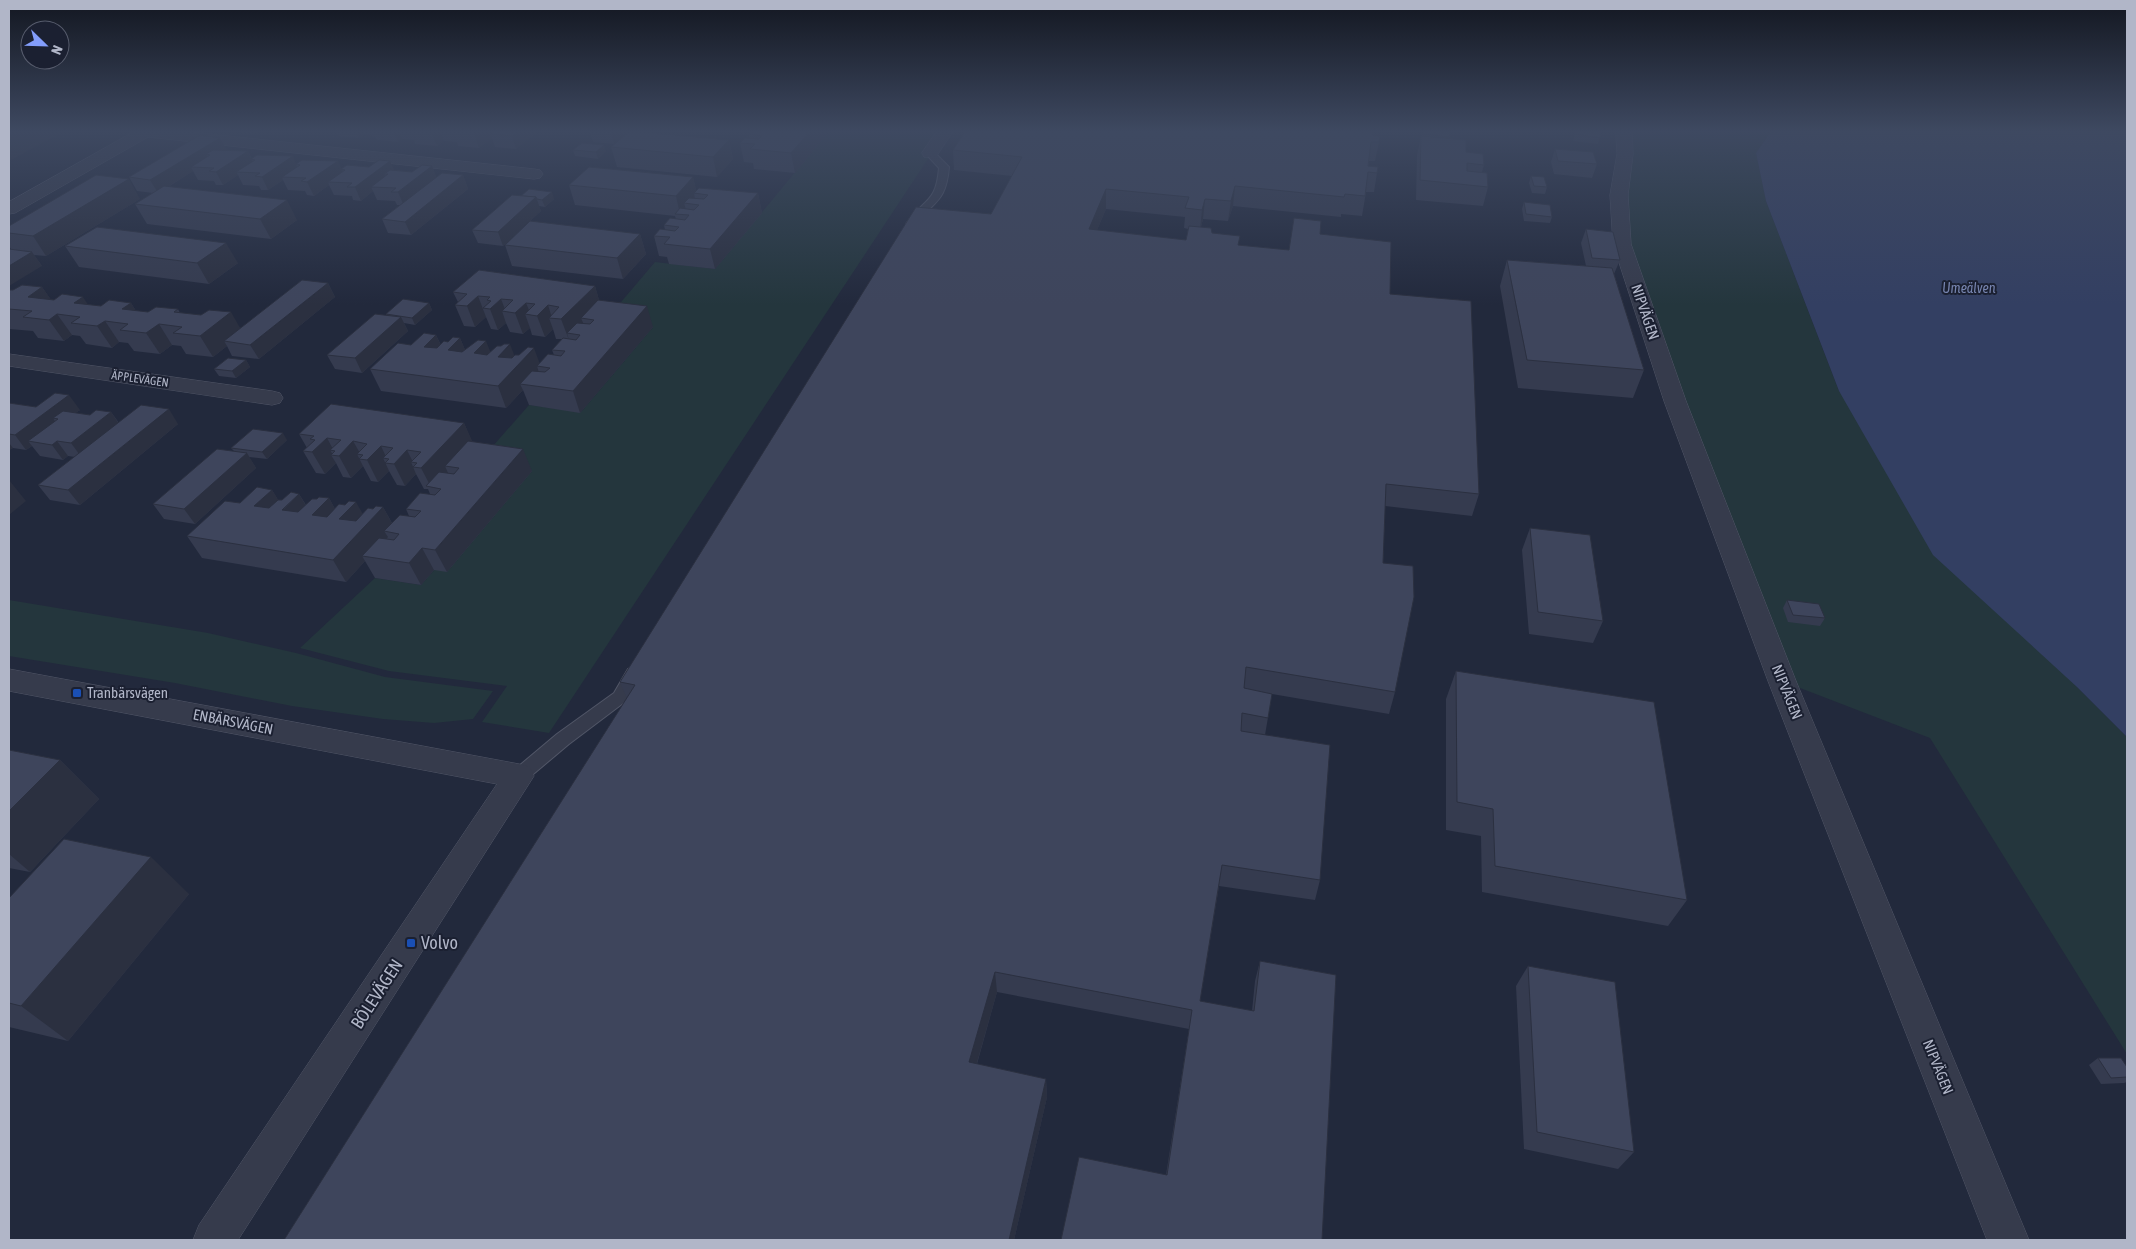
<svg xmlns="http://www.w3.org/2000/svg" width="2136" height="1249" font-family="'Asap Condensed',sans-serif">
  <rect width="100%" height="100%" fill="#22293c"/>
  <g fill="#24363d">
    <polygon points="830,130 947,130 549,733 482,722 507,686 389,671 300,648 375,578 421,585 434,570 478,463 529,405 581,412 653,327 605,321 655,262 715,269"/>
    <polygon points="1624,130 1772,130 1756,153 1766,201 1839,391 2077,687 2127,737 2127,1054 1930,738 1782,681 1622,244 1625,154"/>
    <polygon points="9,600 208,633 296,653 385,677 493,691 473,719 434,723 383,719 292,706 175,683 9,656"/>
  </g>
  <polygon fill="#333f62" points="1772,130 2127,130 2127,737 2077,687 1933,555 1839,391 1766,201 1756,153"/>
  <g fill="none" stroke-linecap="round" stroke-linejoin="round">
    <defs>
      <g id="service">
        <path d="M930,150L933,151L949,167C946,204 933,200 915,226H907L906,224C924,198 936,204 939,168L925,153Z"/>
        <polygon points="634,667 640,669 642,673 626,701 569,744 525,781 519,783 513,781 511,776 513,771 557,734 614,693 628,669"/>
      </g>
      <g id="minor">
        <polygon points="137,130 172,130 534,169 540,170 543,174 540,178 534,179 148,137 15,213 9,214 9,202"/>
        <polygon points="938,130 954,130 936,157 924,157 922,153"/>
        <polygon points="1616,130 1632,130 1633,154 1628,195 1631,244 1686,401 1796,681 2029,1240 1987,1240 1768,681 1664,401 1613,244 1610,195 1617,154"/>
        <polygon points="9,354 272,391 280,393 283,398 280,403 272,405 9,366"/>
      </g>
      <polygon id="tertiary" points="9,669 519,764 530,767 534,776 238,1240 193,1240 199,1225 497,784 9,691"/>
    </defs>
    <use href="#service" stroke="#515667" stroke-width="2"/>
    <use href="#minor" stroke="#515667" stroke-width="1"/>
    <use href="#tertiary" stroke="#515667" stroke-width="1"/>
    <use href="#service" fill="#363b4c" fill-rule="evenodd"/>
    <use href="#minor" fill="#363b4c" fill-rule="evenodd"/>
    <use href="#tertiary" fill="#363b4c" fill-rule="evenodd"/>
  </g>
  <g fill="#353b4f" fill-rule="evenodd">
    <polygon points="233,130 260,130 254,134 234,131"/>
    <polygon points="305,130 539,130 516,149 495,147 492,138 479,148 458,146 457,142 444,141 437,146 415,144 414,140 402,139 398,142 377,140 375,136 364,135 359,138 339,136 337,132"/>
    <polygon points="589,130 630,130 614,144 593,142"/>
    <polygon points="741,130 830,130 795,173 754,169 753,163 744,162 740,143 749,138 749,134 752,131"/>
    <polygon points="1422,130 1450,130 1450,139 1466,152 1484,165 1482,172 1488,187 1483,206 1416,200 1417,155 1421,136 1422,136"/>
    <polygon points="1576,130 1602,130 1598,144 1573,141"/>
    <path d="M1372,135L1379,142L1375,161H1369L1368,166L1377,173L1374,192H1366L1362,216L1341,214V217L1233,206L1228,221L1203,219L1201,227L1239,246L1289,250L1320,234L1390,294L1479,494L1472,516L1385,506L1383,563L1395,692L1389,714L1272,694L1265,735L1320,880L1315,900L1219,886L1200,1001L1252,1011L1255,981L1260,961L1336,975L1166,1175L1189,1029L997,992L977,1064L1046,1079L1047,1097L1014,1240H284L627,699L620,682L991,214L1012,176L954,170L953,150ZM1106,209L1185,217L1184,228L1188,229L1186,240L1097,230Z"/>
    <polygon points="220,138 227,151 248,151 252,159 341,169 394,170 412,172 432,166 436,177 463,175 468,189 411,235 388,233 382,219 400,205 397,205 395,201 377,200 373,191 361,201 353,200 352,196 334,195 329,185 314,196 307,195 305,191 288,190 283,180 268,190 261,190 259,186 243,185 238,175 223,185 216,185 214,181 198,180 193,171 168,187 297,220 271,239 147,224 135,204 153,193 137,191 129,177"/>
    <polygon points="729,140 733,159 717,177 617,167 611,147"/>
    <polygon points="1555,149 1597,164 1592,178 1554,174 1551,162"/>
    <polygon points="573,150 606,151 598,159 575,156"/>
    <polygon points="1531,176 1547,187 1545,194 1532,193 1529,183"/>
    <polygon points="693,177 696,190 758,193 762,213 715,269 669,264 667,257 659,256 654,236 665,230 664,225 676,219 675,216 575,205 569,185"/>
    <polygon points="512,195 554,199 545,207 539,206 541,211 503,246 478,243 472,230"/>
    <polygon points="140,199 46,256 34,255 42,266 11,249 9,246 9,226"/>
    <polygon points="1524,202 1552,217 1550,223 1524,221 1522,209"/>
    <polygon points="1586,229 1620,260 1614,274 1644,370 1633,398 1518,388 1500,286 1507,260 1586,266 1581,243"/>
    <polygon points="640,234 646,254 623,279 512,266 505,245"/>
    <polygon points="65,246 238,263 209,284 79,267"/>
    <polygon points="328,283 335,297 259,359 232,356 227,346 213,357 186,354 181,346 172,345 160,354 134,351 128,343 119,342 112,348 86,344 80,336 72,335 64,341 38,338 33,331 9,329 9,290 13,290 42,287 51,300 101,306 131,303 136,311 148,312 178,309 180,313 240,328"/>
    <polygon points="595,286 599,300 653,327 580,413 529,405 523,390 506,408 381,391 370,369 436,335 441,345 460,338 465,350 491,352 514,356 540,363 554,355 552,350 562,339 556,339 553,329 545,337 532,335 530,328 523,334 510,332 506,323 498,330 491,329 486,317 475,327 464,326 455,305 458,302 453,292"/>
    <polygon points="429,303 432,310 415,325 404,323 408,331 362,373 335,369 327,355 386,315 386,314"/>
    <polygon points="246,360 250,367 236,378 219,376 214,369"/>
    <polygon points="9,403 36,407 80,410 75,413 90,415 111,412 119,423 178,424 80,505 50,500 38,485 75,457 68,456 63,460 40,456 32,446 26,450 13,448 9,450"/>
    <polygon points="464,423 472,442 532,471 447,572 434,570 421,585 375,578 365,561 346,582 202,558 187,536 240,503 272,490 278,500 282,500 299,494 306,505 317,499 329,498 335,509 362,514 373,509 383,507 392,523 409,516 406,509 430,494 428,489 424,489 416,474 405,486 397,485 389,471 378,482 371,481 363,466 351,478 343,477 336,463 325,474 316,473 303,451 307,448 299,434"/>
    <polygon points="287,440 267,459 249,457 256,468 195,524 164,519 153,504 234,451 231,448"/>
    <polygon points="1530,528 1603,621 1593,643 1529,634 1522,550"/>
    <polygon points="1787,600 1825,618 1820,626 1788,622 1783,608"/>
    <polygon points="1456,671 1687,900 1668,926 1482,892 1481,836 1446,830 1446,699"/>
    <polygon points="9,750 60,760 99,799 30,872 9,868"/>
    <polygon points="189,894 68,1041 9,1027 9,898"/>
    <polygon points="1528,966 1634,1152 1618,1169 1524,1149 1516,986"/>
    <polygon points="2098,1058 2127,1067 2127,1082 2124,1083 2101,1084 2089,1065"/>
  </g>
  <g fill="#2b3040">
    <polygon points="19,130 67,130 9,161 9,135"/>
    <polygon points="252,130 260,130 254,134"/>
    <polygon points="355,130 362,130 364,135 359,138"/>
    <polygon points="393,130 398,130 402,139 398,142"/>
    <polygon points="430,130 440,130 444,141 437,146"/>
    <polygon points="473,130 497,130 491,134 492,138 479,148"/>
    <polygon points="519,130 539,130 516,149 512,136"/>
    <polygon points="612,130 630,130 614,144 611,131"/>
    <polygon points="811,130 830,130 795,173 791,153"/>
    <polygon points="220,138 227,151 210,155 206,154 210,161 191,167 193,171 158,193 150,180"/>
    <polygon points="729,140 733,159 717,177 713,157"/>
    <polygon points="604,145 606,151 598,159 596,152"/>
    <polygon points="248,151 254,165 236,172 238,175 223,185 216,172"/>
    <polygon points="293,156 298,170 282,177 283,180 268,190 262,177"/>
    <polygon points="338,161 344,174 328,182 329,185 314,196 307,182"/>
    <polygon points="390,161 396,174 384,174 387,181 371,187 373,191 361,201 355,187"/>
    <polygon points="432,166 437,179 404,206 398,192"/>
    <polygon points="463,175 468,189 411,235 405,222"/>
    <polygon points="693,177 697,194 694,193 695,200 684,203 686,210 680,214 676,196"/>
    <polygon points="129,179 140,199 46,256 33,236"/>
    <polygon points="1235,186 1233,206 1228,221 1231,201"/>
    <polygon points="1106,189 1106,209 1089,249 1089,229"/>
    <polygon points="552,192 554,199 545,207 542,200"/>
    <polygon points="758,193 762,213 715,269 710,249"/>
    <polygon points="536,197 541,211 503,246 498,232"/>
    <polygon points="1205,199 1203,219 1200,230 1202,210"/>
    <polygon points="287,200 297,220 271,239 260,219"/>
    <polygon points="640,234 646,254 623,279 617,258"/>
    <polygon points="226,243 238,263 209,284 197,263"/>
    <polygon points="32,252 42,266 9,286 9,266"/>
    <polygon points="328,283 335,297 259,359 250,345"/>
    <polygon points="595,286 601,307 581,318 584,325 567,333 569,340 561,319"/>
    <polygon points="42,287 57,308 28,297"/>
    <polygon points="478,296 486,317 475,327 467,306"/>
    <polygon points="83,297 97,318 74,303"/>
    <polygon points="501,299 506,312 502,311 506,323 498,330 490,309"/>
    <polygon points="131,303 144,324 122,309"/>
    <polygon points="429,303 432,310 415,325 412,318"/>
    <polygon points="526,303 531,315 525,314 530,328 523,334 515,313"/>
    <polygon points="548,305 552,318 549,318 553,329 545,337 537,316"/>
    <polygon points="647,306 653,327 580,413 573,391"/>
    <polygon points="231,312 243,333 224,341 227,346 213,357 200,336"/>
    <polygon points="57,314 72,335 64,341 49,320"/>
    <polygon points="401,317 408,331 362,373 355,358"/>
    <polygon points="105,321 119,342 112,348 97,326"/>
    <polygon points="159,324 172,345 160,354 146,333"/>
    <polygon points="436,335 446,356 424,347"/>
    <polygon points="460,338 469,359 448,350"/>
    <polygon points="486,341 495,363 474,353"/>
    <polygon points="510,344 518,365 534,348 541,367 537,366 539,373 520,384 523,390 506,408 498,386 498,357"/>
    <polygon points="246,360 250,367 236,378 232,371"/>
    <polygon points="69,395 80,410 61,423 58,419 53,418 58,426 28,441 32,446 26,450 15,435"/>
    <polygon points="169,409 178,424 80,505 68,490"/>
    <polygon points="111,412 121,427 82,458 71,443"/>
    <polygon points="464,423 474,445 445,466 448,473 434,488 431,487 421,468"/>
    <polygon points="283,433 287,440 267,459 262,452"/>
    <polygon points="327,438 334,451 330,450 333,455 331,455 336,463 325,474 312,452"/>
    <polygon points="57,441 68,456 63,460 52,445"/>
    <polygon points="353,441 361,455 357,454 363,466 351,478 339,456"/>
    <polygon points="9,443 13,448 9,450"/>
    <polygon points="381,446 387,459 383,458 389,471 378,482 367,460"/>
    <polygon points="523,449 532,471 447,572 435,550"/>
    <polygon points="407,450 413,462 411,462 416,474 405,486 394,464"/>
    <polygon points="247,453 256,468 195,524 184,509"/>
    <polygon points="9,480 26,501 9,515"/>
    <polygon points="272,490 284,509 299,494 312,516 254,506"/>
    <polygon points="329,498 340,518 356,502 368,523 383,507 395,529 384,531 388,537 370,557 362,556 365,561 346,582 333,560 312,515"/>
    <polygon points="422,548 434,570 421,585 409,563"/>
    <polygon points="60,760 99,799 30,872 9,854 9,811"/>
    <polygon points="151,857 189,894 68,1041 21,1006"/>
    <polygon points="995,972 997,992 972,1080 969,1062"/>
    <polygon points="1046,1079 1047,1097 1014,1240 1009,1240"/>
  </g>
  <g fill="#3e455c" stroke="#2b3040">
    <polygon points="9,130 19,130 9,135"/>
    <polygon points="496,130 519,130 512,136 491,134"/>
    <polygon points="598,130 612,130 611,131"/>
    <polygon points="753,130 766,131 767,130 811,130 791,153 750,149 755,144 740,143 745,138 759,139 762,136 749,134"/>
    <polygon points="966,130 1372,130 1372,135 1380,136 1379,142 1371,142 1368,166 1378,167 1377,173 1368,172 1365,196 1345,194 1344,197 1235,186 1231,201 1205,199 1202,210 1185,208 1189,197 1106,189 1089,229 1186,240 1189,226 1211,228 1212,233 1240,236 1238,245 1289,250 1294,218 1321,221 1320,234 1391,242 1390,294 1471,301 1479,494 1386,484 1383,563 1413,566 1414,597 1395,692 1246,667 1244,688 1272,694 1268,718 1242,713 1241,731 1330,745 1320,880 1222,865 1200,1001 1254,1011 1260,961 1336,975 1322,1240 1061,1240 1079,1157 1167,1175 1192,1010 995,972 969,1062 1046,1079 1009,1240 284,1240 635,685 620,682 916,207 991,214 1022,157 953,150"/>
    <polygon points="1424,130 1450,130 1450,137 1424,134"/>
    <polygon points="1576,130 1602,130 1600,138 1575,134"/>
    <polygon points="630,131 729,140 713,157 611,147"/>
    <polygon points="200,135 220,138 150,180 129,177"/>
    <polygon points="1421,136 1466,140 1466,152 1483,154 1484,165 1467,163 1467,171 1487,173 1488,187 1420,180"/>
    <polygon points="582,143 604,145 596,152 573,150"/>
    <polygon points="1555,149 1593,152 1597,164 1558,161"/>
    <polygon points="213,150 248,151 216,172 209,171 214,168 191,167 210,155 206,154"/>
    <polygon points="257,155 293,156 262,177 255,176 260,173 236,172 255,160 251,159"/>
    <polygon points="302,160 338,161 307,182 301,181 306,178 282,177 300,165 296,164"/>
    <polygon points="379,160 390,161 355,187 347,187 352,183 328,182 345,170 341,169 347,165 369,167"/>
    <polygon points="422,165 432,166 398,192 391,192 396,188 371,187 388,174 384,174 390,170 412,172"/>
    <polygon points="589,167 693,177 676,196 569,185"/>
    <polygon points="442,173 463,175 405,222 382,219"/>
    <polygon points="96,175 129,179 33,236 9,233 9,226"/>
    <polygon points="1531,176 1544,177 1547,187 1534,186"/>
    <polygon points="164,186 287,200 260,219 135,204"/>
    <polygon points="699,188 758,193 710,249 664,244 670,237 654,236 660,229 675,231 679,227 664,225 670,218 685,220 689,215 675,214 680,208 694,210 699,205 684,203 689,198 704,199 708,195 694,193"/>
    <polygon points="529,189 552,192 542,200 537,199 536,197 521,196"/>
    <polygon points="512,195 536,197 498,232 472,230"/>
    <polygon points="1524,202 1550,205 1552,217 1526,214"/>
    <polygon points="530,221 640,234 617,258 505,245"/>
    <polygon points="97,227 226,243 197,263 65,246"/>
    <polygon points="1586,229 1613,232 1620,260 1592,258"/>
    <polygon points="9,249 32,252 9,266"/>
    <polygon points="1507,260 1612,268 1644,370 1527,360"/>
    <polygon points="479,270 595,286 561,319 549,318 559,307 548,305 537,316 525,314 535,304 526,303 515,313 502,311 513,300 501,299 490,309 483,308 491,301 487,300 490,297 478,296 467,306 455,305 467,294 453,292"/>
    <polygon points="302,280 328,283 250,345 224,341"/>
    <polygon points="22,285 42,287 28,297 54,300 62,294 83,297 74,303 101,306 109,300 131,303 122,309 148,312 156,307 178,309 174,312 201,315 209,310 231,312 200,336 173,333 182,327 159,324 146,333 120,330 128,324 105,321 97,326 71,323 80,317 57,314 49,320 23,317 32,311 9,309 9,290 13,290"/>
    <polygon points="403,299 429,303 412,318 386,314"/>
    <polygon points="598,300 647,306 573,391 520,384 532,371 545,372 550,368 537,366 548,354 561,356 565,351 552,350 563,338 576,340 580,335 567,333 577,323 590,324 594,320 581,318"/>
    <polygon points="375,314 401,317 355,358 327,355"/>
    <polygon points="424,333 436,335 424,347 437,348 444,341 448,342 453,337 460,338 448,350 462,352 478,340 486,341 474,353 487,355 497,346 501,346 504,344 510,344 498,357 512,358 515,355 519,355 528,347 534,348 498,386 370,369 398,343 411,345"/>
    <polygon points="228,358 246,360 232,371 214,369"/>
    <polygon points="55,393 69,395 15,435 9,434 9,403 36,407"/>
    <polygon points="331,404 464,423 421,468 413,467 417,463 411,462 421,452 407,450 394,464 385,463 389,459 383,458 393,448 381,446 367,460 359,459 363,455 357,454 367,444 353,441 339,456 331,455 335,451 330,450 341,440 327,438 312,452 303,451 315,440 310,439 314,436 299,434"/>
    <polygon points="141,405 169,409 68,490 38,485"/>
    <polygon points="96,410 111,412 71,443 57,441 52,445 28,441 58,419 53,418 63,411 90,415"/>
    <polygon points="253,429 283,433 262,452 231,448"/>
    <polygon points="468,441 523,449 435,550 422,548 409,563 362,556 379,538 394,540 399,534 384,531 400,515 415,517 421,511 406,509 420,493 435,495 441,489 426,486 439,472 454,474 459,468 445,466"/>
    <polygon points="217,449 247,453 184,509 153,504"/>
    <polygon points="257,487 272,490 254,506 269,508 278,500 282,500 291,492 299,494 282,510 298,512 312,499 317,499 319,497 329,498 312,515 327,517 339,504 345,505 349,501 356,502 339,519 356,521 368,508 373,509 376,506 383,507 333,560 187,536 225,501 240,503"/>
    <polygon points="1530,528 1590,535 1603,621 1538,612"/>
    <polygon points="1787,600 1819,604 1825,618 1793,615"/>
    <polygon points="1456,671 1654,702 1687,900 1495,866 1493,809 1457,802"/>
    <polygon points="9,750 60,760 9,811"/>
    <polygon points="64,839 151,857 21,1006 9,1003 9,898"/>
    <polygon points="1528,966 1615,982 1634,1152 1537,1132"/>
    <polygon points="2098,1058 2121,1058 2127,1067 2127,1077 2111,1078"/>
  </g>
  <linearGradient id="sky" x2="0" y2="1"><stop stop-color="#131721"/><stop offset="0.43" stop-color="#3e4961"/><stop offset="1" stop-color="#3e4961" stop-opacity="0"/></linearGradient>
  <rect width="2136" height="305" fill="url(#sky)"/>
  <g fill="#1a4fb4" stroke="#1b2031" stroke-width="2">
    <rect x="72" y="688" width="10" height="10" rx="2.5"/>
    <rect x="406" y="938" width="10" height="10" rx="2.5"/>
  </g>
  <g text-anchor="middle" stroke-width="4" stroke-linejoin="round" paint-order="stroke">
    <g font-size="12" fill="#b1b6c8" stroke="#1b2031">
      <text transform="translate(140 379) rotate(8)" y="4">ÄPPLEVÄGEN</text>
    </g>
    <g font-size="14" font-style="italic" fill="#7886b1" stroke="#1b2031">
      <text x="1969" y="293">Umeälven</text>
    </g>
    <g font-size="15" fill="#b1b6c8" stroke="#1b2031">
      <text transform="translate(1645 312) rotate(71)" y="5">NIPVÄGEN</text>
      <text transform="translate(1787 692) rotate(68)" y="5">NIPVÄGEN</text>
      <text transform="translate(233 722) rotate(11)" y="5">ENBÄRSVÄGEN</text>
      <text transform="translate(1938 1067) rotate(68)" y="5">NIPVÄGEN</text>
    </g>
    <g font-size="15" fill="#b1b6c8" stroke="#1b2031" text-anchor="start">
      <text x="87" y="698">Tranbärsvägen</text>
    </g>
    <g font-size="18" fill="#b1b6c8" stroke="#1b2031" text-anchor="start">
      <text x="421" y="949">Volvo</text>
    </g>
    <g font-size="18" fill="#b1b6c8" stroke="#1b2031">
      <text transform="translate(377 994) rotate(-57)" y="6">BÖLEVÄGEN</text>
    </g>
  </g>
  <rect width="2136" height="1249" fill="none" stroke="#b1b6c8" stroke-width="20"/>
  <g transform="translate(45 45) rotate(113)"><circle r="24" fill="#1b2031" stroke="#575c6d"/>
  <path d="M0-4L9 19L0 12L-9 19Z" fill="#839dfb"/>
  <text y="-8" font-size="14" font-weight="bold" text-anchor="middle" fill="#b1b6c8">N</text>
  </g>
</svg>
